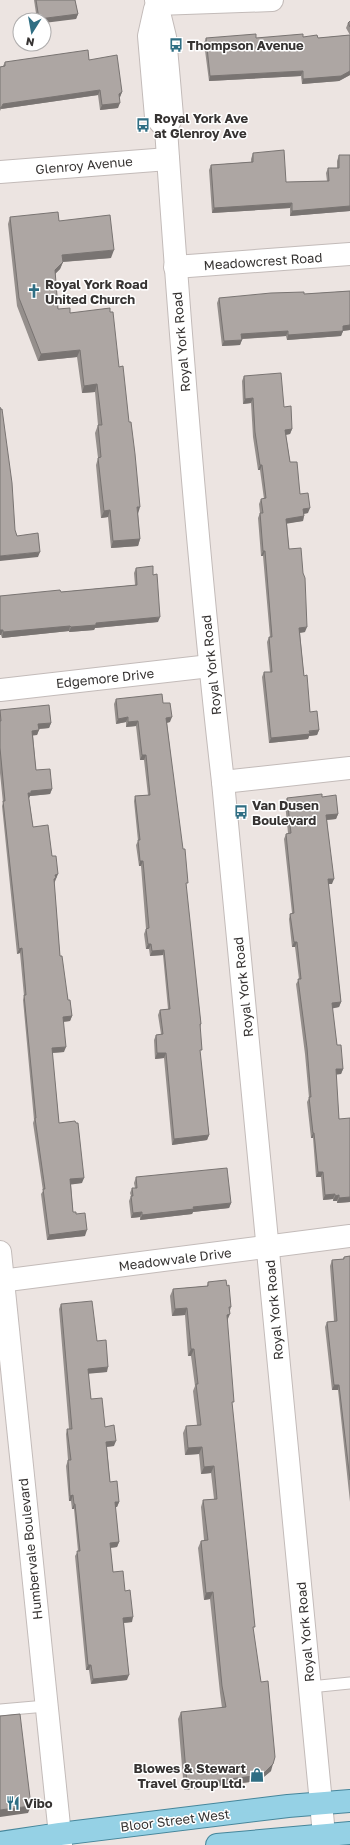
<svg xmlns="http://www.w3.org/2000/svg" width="350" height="1845" font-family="'Golos Text',sans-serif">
  <rect width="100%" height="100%" fill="#ece4e1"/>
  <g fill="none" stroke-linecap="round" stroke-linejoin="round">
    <defs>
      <g id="service">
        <polyline points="310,1687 350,1683"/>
        <polyline points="0,1710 46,1706"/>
      </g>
      <g id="minor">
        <polyline points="157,4 272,0"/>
        <polyline points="0,172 168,159"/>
        <polyline points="175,267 350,254"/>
        <polyline points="0,690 210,666"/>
        <polyline points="223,782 350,768"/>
        <polyline points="0,1252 61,1845"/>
        <polyline points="0,1281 350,1236"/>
      </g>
      <g id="secondary">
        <path d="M156,0L165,37L169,81L172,116L166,129C181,347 198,565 223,782L325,1845"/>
        <polyline points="155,9 149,36 156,117 166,129"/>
      </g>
      <g id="primary">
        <polyline points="0,1843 60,1834 288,1806 350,1801"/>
        <polyline points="217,1845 350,1833"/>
      </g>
    </defs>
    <use href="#service" stroke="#c3bbb9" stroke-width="13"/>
    <use href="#minor" stroke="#c3bbb9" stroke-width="24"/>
    <use href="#secondary" stroke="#c3bbb9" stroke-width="24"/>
    <use href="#primary" stroke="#46869b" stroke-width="24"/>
    <use href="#service" stroke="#fff" stroke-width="11"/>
    <use href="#minor" stroke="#fff" stroke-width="22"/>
    <use href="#secondary" stroke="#fff" stroke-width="22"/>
    <use href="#primary" stroke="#95d1e5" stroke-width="22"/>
  </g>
  <g fill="#958f8c">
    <polygon points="34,0 75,0 78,14 76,19 37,20"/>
    <polygon points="350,21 350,75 339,81 302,84 301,76 209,81 204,43 206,38 256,38 303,37 318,38 350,35 346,28 348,23"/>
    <polygon points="89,60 122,92 120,97 119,97 118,108 100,110 98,95 1,109 0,111 0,67 3,66 5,62"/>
    <polygon points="253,153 286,182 327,181 326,173 328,168 337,168 337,161 339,155 350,211 290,216 290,208 212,213 209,170 211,165 251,162 251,159"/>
    <polygon points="10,217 59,221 111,258 63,262 60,269 55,274 58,309 70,313 119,367 138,513 140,539 138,546 111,548 108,517 101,518 96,465 98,458 95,433 98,425 95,392 82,393 77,357 38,361 17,306 8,224"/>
    <polygon points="350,291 350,330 343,331 341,336 287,340 286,336 242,339 240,345 222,346 217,303 219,298 304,294"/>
    <polygon points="244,376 284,407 292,429 290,434 286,435 290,462 300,494 308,513 304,514 303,521 287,523 289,549 305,632 300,633 304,676 310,712 319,730 317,735 309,736 308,739 269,743 262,677 264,672 270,672 267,642 269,637 270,637 263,556 261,556 258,518 260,513 259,504 261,499 264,499 260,470 258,470 253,437 251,403 243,404 242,381"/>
    <polygon points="136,568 158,622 95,628 94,630 69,632 69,631 2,638 1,635 0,635 0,596 61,592 135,585 134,573"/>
    <polygon points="116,699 163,703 170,722 167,723 201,1024 200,1028 200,1053 209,1135 207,1140 172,1145 164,1058 155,1059 154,1040 156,1035 161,1034 158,1015 160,1010 168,1009 163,955 150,956 149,949 146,949 144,934 146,929 141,866 139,866 136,845 138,841 134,801 135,796 148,795 144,760 140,760 136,726 126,727 126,722 116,724 114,704"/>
    <polygon points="0,710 51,723 49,728 39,729 37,735 33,735 36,770 52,789 50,794 30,796 29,798 33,827 52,856 56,879 55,879 54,882 60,956 68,1000 72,1016 70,1021 63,1022 64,1052 52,1053 59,1123 82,1183 71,1184 73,1212 76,1214 85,1236 47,1240 41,1194 43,1191 33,1123 34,1120 23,1000 24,996 20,953 17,954 2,806 3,803 0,773"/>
    <polygon points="322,797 338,814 336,819 327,820 332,884 328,884 341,1002 339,1007 332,1008 337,1045 343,1069 341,1074 336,1074 339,1119 350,1202 337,1203 337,1201 333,1201 333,1199 323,1200 321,1177 316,1177 313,1138 311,1138 307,1102 309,1098 305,1054 296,984 299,979 295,947 292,947 289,919 290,914 292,913 284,839 286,834 288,833 285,803 287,798"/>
    <polygon points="136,1177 231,1203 229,1208 193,1212 192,1214 140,1220 140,1217 131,1218 129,1201 131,1196 130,1193 132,1188 135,1188 134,1183"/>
    <polygon points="350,1256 350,1502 338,1390 332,1390 325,1327 327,1322 334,1321 330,1266 332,1260 343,1259 344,1257"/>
    <polygon points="208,1282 227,1286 231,1307 227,1321 232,1406 253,1630 271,1771 259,1781 184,1790 178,1719 181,1712 222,1708 220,1693 210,1599 204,1600 198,1548 201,1541 204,1540 201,1507 203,1500 214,1499 211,1473 201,1474 199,1454 185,1455 183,1433 186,1426 197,1425 193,1391 195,1386 191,1356 188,1356 185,1315 172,1316 170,1296 173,1289 207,1286"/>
    <polygon points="61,1304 97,1341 107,1372 88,1373 91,1399 114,1446 107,1447 110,1482 119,1502 117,1507 115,1507 119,1542 117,1547 110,1548 113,1572 125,1591 132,1622 124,1623 127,1680 91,1684 89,1670 86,1670 75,1556 78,1551 74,1509 72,1509 71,1501 69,1501 66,1466 68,1460 66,1434 67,1429 69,1429 59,1309"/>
  </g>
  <g fill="#797472">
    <polygon points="78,14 76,19 44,23 44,20 39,20 39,19"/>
    <polygon points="303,71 301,76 209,81 210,76"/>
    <polygon points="350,71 350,75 339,81 302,84 303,79"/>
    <polygon points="100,90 98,95 1,109 3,104"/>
    <polygon points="122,92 120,97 117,99 119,94"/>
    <polygon points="120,103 118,108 100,110 102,105"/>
    <polygon points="292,203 290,208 212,213 214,208"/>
    <polygon points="350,206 350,211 290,216 292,211"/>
    <polygon points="114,250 111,258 60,262 62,255"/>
    <polygon points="63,262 60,269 52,277 55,270"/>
    <polygon points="350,325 350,330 341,331 343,326"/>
    <polygon points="288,331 286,336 239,339 241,334"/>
    <polygon points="343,331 341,336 287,340 288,335"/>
    <polygon points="242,340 240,345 222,346 224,341"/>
    <polygon points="80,350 77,357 38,361 41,354"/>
    <polygon points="97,384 95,392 82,393 84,386"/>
    <polygon points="253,398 251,403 243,404 245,399"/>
    <polygon points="292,429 290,434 283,435 285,430"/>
    <polygon points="260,465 262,465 260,470 258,470"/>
    <polygon points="137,507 140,507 138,514"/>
    <polygon points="310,508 308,513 301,514 303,509"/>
    <polygon points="110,510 108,517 101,518 104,511"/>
    <polygon points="304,516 303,521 285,524 286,519"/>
    <polygon points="140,539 138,546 111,548 113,541"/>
    <polygon points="263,551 265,551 263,556 261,556"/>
    <polygon points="40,552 38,557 0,561 0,556"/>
    <polygon points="160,617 158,622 95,628 94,630 69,632 71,627 96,623"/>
    <polygon points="70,626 69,631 2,638 3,632"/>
    <polygon points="307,627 305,632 297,633 299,628"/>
    <polygon points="0,630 3,630 1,635 0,635"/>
    <polygon points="128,717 126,722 116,724 118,719"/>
    <polygon points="172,717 170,722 164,723 166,718"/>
    <polygon points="138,721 136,726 126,727 128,722"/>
    <polygon points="51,723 49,728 37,729 38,724"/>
    <polygon points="39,730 37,735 30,736 32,731"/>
    <polygon points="319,730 317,735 309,736 308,739 269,743 271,738"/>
    <polygon points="142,755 146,755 144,760 140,760"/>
    <polygon points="52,789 50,794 30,796 29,798 28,793 31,791"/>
    <polygon points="338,814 336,819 325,820 326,815"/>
    <polygon points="140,861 143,861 141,866 139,866"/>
    <polygon points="58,874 54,884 52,884 55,875"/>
    <polygon points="328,879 334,879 332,884 326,884"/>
    <polygon points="294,942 297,942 295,947 292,947"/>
    <polygon points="148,944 151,944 149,949 146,949"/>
    <polygon points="22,948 20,953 17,954 19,949"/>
    <polygon points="164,950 163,955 150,956 152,951"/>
    <polygon points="341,1002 339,1007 330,1009 332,1003"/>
    <polygon points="72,1016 70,1021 61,1022 63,1017"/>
    <polygon points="66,1047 64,1052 50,1053 52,1048"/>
    <polygon points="157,1053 166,1053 164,1058 155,1059"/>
    <polygon points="336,1069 343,1069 341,1074 334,1075"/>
    <polygon points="313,1133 314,1133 313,1138 311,1138"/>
    <polygon points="209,1135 207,1140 172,1145 174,1139"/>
    <polygon points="318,1172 323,1172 321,1177 316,1177"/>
    <polygon points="84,1178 82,1183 68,1185 70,1179"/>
    <polygon points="335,1194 333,1199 323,1200 325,1195"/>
    <polygon points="339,1195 337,1201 333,1201 335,1196"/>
    <polygon points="350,1197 350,1202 337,1203 339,1198"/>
    <polygon points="231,1203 229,1208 193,1212 192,1214 140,1220 142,1215 193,1207"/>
    <polygon points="142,1212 140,1217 131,1218 133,1213"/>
    <polygon points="87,1230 85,1236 47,1240 49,1235"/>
    <polygon points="187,1308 185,1315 172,1316 175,1309"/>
    <polygon points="230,1314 227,1321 227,1315"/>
    <polygon points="191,1349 194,1349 191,1356 188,1356"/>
    <polygon points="108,1367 107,1372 86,1374 88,1369"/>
    <polygon points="334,1385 339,1385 338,1390 332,1390"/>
    <polygon points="116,1441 114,1446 104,1447 106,1442"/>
    <polygon points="202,1447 199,1454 185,1455 188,1448"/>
    <polygon points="214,1466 211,1473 201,1474 204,1467"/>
    <polygon points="73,1495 71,1501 69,1501 70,1496"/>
    <polygon points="115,1502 119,1502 117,1507 113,1507"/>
    <polygon points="74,1504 75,1504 74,1509 72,1509"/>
    <polygon points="119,1542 117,1547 108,1548 110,1543"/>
    <polygon points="213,1592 210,1599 204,1600 206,1593"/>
    <polygon points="133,1617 132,1622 122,1623 123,1618"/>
    <polygon points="88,1665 91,1665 89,1670 86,1670"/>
    <polygon points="129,1675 127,1680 91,1684 93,1679"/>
    <polygon points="273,1764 271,1771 259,1781 184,1790 187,1784"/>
    <polygon points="31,1806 28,1813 0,1817 0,1810"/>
  </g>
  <g fill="#ada6a3" stroke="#797472">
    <polygon points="36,0 75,0 78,14 39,19"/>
    <polygon points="350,21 350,27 348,23"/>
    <polygon points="256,34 256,38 303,34 303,37 317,35 318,38 350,35 350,71 341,76 303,79 303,71 210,76 206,38"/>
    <polygon points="88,50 89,60 117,55 122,92 119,94 120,103 102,105 100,90 3,104 1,108 0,108 0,67 5,66 5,62"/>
    <polygon points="284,150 286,182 329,181 328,168 339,168 339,155 350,155 350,206 292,211 292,203 214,208 211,165 253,162 253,153"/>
    <polygon points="58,212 59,221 110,215 114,250 62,255 63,262 55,270 58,309 70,308 70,313 110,308 110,312 113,312 119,367 123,366 129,422 131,422 135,454 140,507 137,507 140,539 113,541 110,510 104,511 98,458 101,457 98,425 102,425 97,384 84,386 80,350 41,354 19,298 10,217"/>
    <polygon points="350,291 350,325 343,326 343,331 288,335 288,331 241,334 242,340 224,341 219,298 271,293 304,292 304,294"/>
    <polygon points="281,373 284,407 291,406 292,429 285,430 290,462 297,462 300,494 308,493 310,508 303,509 304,516 286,519 289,549 301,548 303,573 305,578 307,627 299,628 304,676 307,675 310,712 317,711 319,730 309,731 310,734 271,738 264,672 272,672 269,637 272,637 265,551 263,551 260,513 263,513 261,499 266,498 262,465 260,465 255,432 253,398 245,399 244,376"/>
    <polygon points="0,407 0,409 2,409 12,483 15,530 17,536 38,533 40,552 0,556"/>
    <polygon points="153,566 153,575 157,574 160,617 96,623 96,625 71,627 70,626 3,632 3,630 0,630 0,596 60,590 61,592 137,585 136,568"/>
    <polygon points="162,694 163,703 170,703 172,717 166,718 183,849 185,849 188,883 186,883 201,1024 200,1024 202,1050 200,1050 209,1135 174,1139 166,1053 157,1053 156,1035 163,1034 160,1010 170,1009 164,950 152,951 151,944 148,944 146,929 149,928 143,861 140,861 138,840 140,840 135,796 150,795 146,755 142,755 138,721 128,722 128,717 118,719 116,699"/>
    <polygon points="49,705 51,723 38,724 39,730 32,731 36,770 50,769 52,789 31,791 31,793 28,793 33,827 48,825 52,856 56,856 58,874 55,875 56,878 54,879 60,956 62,956 68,1000 70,1000 72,1016 63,1017 66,1047 52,1048 59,1123 75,1121 76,1123 78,1123 84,1178 70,1179 73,1212 76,1212 76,1214 85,1213 87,1230 49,1235 43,1189 45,1189 35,1118 36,1118 24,995 26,995 22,948 19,949 3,801 5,801 0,748 0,721 1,721 0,710"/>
    <polygon points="322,794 322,797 336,795 338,814 326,815 334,879 328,879 341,1002 332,1003 337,1045 341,1045 343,1069 336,1069 339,1119 350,1118 350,1197 339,1198 339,1195 335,1196 335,1194 325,1195 323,1172 318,1172 314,1133 313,1133 309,1097 311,1097 307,1048 298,979 301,979 297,942 294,942 290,914 294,913 286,834 291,833 287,798"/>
    <polygon points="227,1168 231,1203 193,1207 194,1209 142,1215 142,1212 133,1213 131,1196 133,1196 132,1188 137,1188 136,1177"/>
    <polygon points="350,1256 350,1480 339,1385 334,1385 327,1322 337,1321 332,1260 344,1259 344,1257"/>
    <polygon points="226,1280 227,1286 229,1285 231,1307 229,1307 230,1314 227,1315 234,1402 232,1402 255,1627 253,1627 261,1682 268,1681 275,1757 273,1764 262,1775 187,1784 181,1712 226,1707 222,1686 213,1592 206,1593 201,1541 208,1540 203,1500 217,1499 214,1466 204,1467 202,1447 188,1448 186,1426 201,1425 196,1384 198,1384 194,1349 191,1349 187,1308 175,1309 173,1289 208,1286 208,1282"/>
    <polygon points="92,1301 97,1341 106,1340 108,1367 88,1369 91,1399 102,1398 105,1427 114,1425 116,1441 106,1442 110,1482 117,1481 119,1502 115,1502 119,1542 110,1543 113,1572 123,1571 125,1591 130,1590 133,1617 123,1618 129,1675 93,1679 91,1665 88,1665 77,1551 80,1551 75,1504 74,1504 73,1495 70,1496 68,1460 71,1460 67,1429 72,1429 61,1304"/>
    <polygon points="20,1714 31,1806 0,1810 0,1716"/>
  </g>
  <defs>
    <symbol id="bus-bare" viewBox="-9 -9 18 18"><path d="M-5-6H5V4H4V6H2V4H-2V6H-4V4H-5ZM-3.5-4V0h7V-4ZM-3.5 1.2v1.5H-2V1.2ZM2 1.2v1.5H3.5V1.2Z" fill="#2f6e83" stroke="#fff" stroke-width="2.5" paint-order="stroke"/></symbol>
    <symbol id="church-bare" viewBox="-9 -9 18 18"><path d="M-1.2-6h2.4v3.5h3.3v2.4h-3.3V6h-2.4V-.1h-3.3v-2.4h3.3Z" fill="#2f6e83" stroke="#fff" stroke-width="2.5" paint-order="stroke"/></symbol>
    <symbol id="shop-bare" viewBox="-9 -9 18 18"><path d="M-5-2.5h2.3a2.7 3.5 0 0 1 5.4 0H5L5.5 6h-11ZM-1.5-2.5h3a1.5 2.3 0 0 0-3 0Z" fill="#2f6e83" stroke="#fff" stroke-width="2.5" paint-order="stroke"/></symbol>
    <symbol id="restaurant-bare" viewBox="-9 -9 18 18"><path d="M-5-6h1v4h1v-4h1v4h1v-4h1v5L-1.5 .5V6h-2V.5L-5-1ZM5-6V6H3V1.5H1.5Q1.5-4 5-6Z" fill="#2f6e83" stroke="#fff" stroke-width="2.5" paint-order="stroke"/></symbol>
  </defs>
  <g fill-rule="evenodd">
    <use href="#bus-bare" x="166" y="35" width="20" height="20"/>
    <use href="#bus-bare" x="133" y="115" width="20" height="20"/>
    <use href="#church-bare" x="24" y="281" width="20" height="20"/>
    <use href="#bus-bare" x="231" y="802" width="20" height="20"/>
    <use href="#shop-bare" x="247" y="1765" width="20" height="20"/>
    <use href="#restaurant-bare" x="3" y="1793" width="20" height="20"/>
  </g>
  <g text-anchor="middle" stroke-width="3" stroke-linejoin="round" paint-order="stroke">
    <g font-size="13" font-weight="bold" fill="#363332" stroke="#fff" text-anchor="start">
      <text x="187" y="50">Thompson Avenue</text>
      <text x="154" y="123">Royal York Ave<tspan x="154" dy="15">at Glenroy Ave</tspan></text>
      <text x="45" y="289">Royal York Road<tspan x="45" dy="15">United Church</tspan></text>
      <text x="252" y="810">Van Dusen<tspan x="252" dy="15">Boulevard</tspan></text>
      <text x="246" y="1773" text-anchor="end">Blowes &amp; Stewart<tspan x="246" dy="15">Travel Group Ltd.</tspan></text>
      <text x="24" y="1808">Vibo</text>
    </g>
    <g font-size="13" fill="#363332" stroke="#fff">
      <text transform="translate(84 165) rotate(-5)" y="5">Glenroy Avenue</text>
      <text transform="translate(263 261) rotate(-4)" y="5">Meadowcrest Road</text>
      <text transform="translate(181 342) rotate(-95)" y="5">Royal York Road</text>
      <text transform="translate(211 665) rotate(-96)" y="5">Royal York Road</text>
      <text transform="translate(105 678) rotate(-6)" y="5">Edgemore Drive</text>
      <text transform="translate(243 987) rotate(-96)" y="5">Royal York Road</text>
      <text transform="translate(175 1259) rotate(-7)" y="5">Meadowvale Drive</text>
      <text transform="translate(274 1310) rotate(-95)" y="5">Royal York Road</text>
      <text transform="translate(30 1549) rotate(-96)" y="5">Humbervale Boulevard</text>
      <text transform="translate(305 1632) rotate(-95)" y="5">Royal York Road</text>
      <text transform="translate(175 1820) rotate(-7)" y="5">Bloor Street West</text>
    </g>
  </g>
  <g transform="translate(32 32) rotate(191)"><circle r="19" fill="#ffffff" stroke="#afadad"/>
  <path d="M0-3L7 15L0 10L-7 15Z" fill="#2f6e83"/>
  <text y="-6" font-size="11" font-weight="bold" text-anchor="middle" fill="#363332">N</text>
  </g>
</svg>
